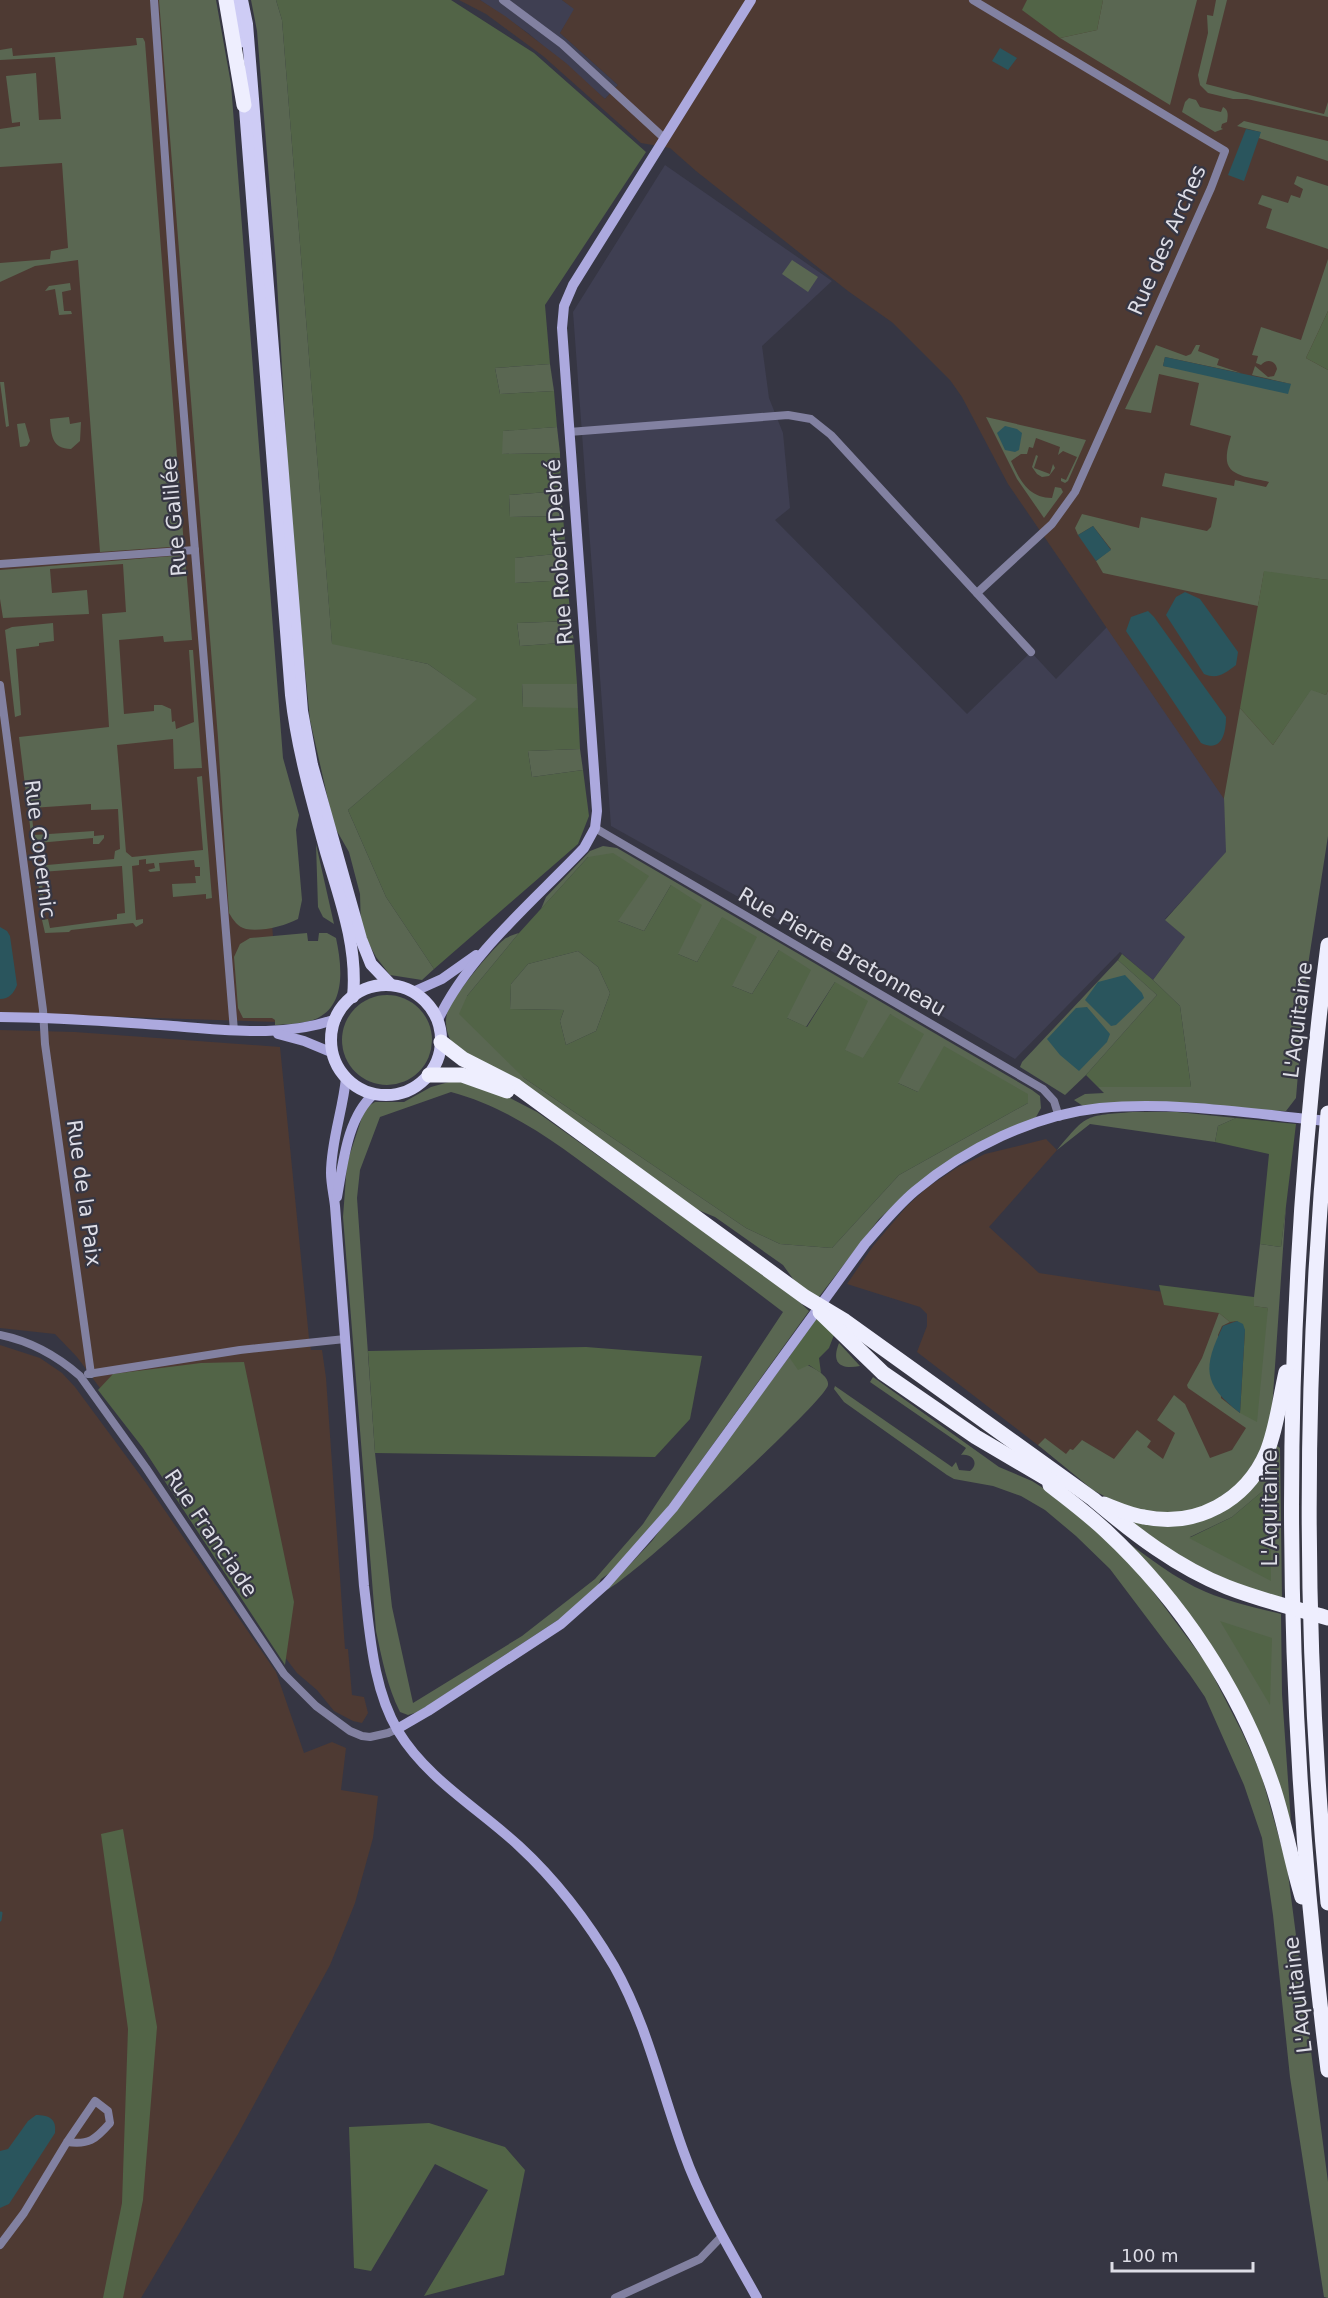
<svg xmlns="http://www.w3.org/2000/svg" width="1328" height="2298" font-family="'DejaVu Sans',sans-serif">
  <rect width="100%" height="100%" fill="#363643"/>
  <g fill="#3f3f52">
    <polygon points="480,0 562,0 575,9 560,33 618,85 605,99 528,33"/>
    <polygon points="665,165 832,281 762,346 769,398 783,433 790,508 775,520 967,714 1031,652 1056,679 1107,627 1224,798 1227,852 1165,919 1185,937 1153,980 1120,952 1015,1059 760,909 611,826 573,312"/>
  </g>
  <g fill="#4e3a33">
    <polygon points="0,0 202,0 259,738 279,1022 0,1013"/>
    <polygon points="459,0 480,0 505,16 566,63 605,99 618,85 560,33 574,9 562,0 1328,0 1328,750 1257,847 1008,484 962,397 950,380 893,323 848,291 696,171 670,148 641,143 543,56 486,14"/>
    <polygon points="0,1030 75,1032 280,1047 309,1338 311,1350 322,1350 326,1378 345,1649 348,1649 352,1695 364,1697 368,1713 362,1723 353,1721 334,1711 317,1690 297,1673 278,1648 131,1430 77,1357 55,1334 0,1328"/>
    <polygon points="1046,1139 1057,1150 989,1227 1039,1273 1268,1308 1257,1445 1100,1493 917,1352 927,1326 927,1314 920,1307 847,1284 873,1246 907,1206 928,1187 958,1167 985,1154"/>
    <polygon points="0,1345 40,1358 62,1373 75,1387 146,1483 276,1672 304,1753 332,1742 346,1748 341,1790 378,1796 373,1838 355,1903 330,1965 238,2134 141,2298 0,2298"/>
  </g>
  <g fill="#5a6752" fill-rule="evenodd">
    <path d="M159,0H216L231,84L283,758L299,815L296,830L302,900L298,919C285,926 261,932 246,929C238,927 233,920 229,913L218,738Z"/>
    <polygon points="251,0 276,0 282,20 332,643 428,664 478,699 348,810 386,897 434,969 422,980 390,975 376,957 361,929 360,894 349,852 334,826 310,720 292,539 276,265 257,31"/>
    <polygon points="1103,0 1197,0 1170,105 1060,38 1097,30"/>
    <polygon points="1216,0 1227,0 1206,84 1324,114 1328,102 1328,117 1247,99 1233,99 1208,93 1200,85 1198,75 1208,33 1207,15 1213,16"/>
    <polygon points="136,38 143,38 145,42 184,546 100,552 78,260 35,266 0,282 0,263 50,259 51,251 68,248 62,163 0,167 0,129 20,126 20,122 12,123 6,76 36,73 39,120 61,119 55,57 0,60 0,50 12,48 13,56 129,46 137,45"/>
    <path d="M1189,98L1196,100L1200,107L1221,112L1223,107C1229,110 1228,116 1227,122L1222,124L1221,128L1223,129L1215,132L1182,112L1185,102Z"/>
    <polygon points="1244,121 1328,141 1328,161 1259,138 1260,132 1237,126"/>
    <polygon points="1297,176 1328,186 1328,249 1266,228 1272,209 1258,204 1262,195 1288,203 1291,195 1300,198 1303,189 1294,184"/>
    <path d="M1328,259V311L1306,358L1328,370V580L1264,572L1258,606L1103,573L1096,561L1111,549L1093,526L1078,535L1075,528L1082,514L1139,528L1141,517L1207,531L1211,527L1217,498L1162,486L1165,473L1234,486L1235,480L1266,487L1269,482C1257,478 1229,478 1227,461C1226,453 1229,443 1231,436L1190,425L1199,383L1159,374L1151,413L1125,409L1156,345L1186,356L1191,354L1196,345H1200L1198,351L1219,359L1217,365L1241,373L1165,357L1163,366L1291,384L1252,375L1255,366L1268,377L1274,376L1277,369C1276,361 1267,358 1261,365L1256,363L1258,356L1252,355L1261,327L1301,340Z"/>
    <polygon points="792,260 818,277 808,292 782,274"/>
    <polygon points="70,283 71,290 62,292 64,311 71,311 72,314 59,315 55,289 45,291 49,286"/>
    <polygon points="550,364 554,391 500,394 495,368"/>
    <polygon points="0,382 4,382 9,426 6,427"/>
    <path d="M69,417L70,424L81,422L80,441L71,449C52,449 51,435 50,419Z"/>
    <path d="M986,417L1086,440L1068,481L1065,483L1061,481V478L1066,480L1077,457L1063,451L1058,455L1060,447L1036,438L1033,448L1029,447L1027,454H1021L1011,461C1020,481 1029,498 1052,498L1055,487L1061,488L1063,492L1044,518L1017,479Z"/>
    <polygon points="25,423 30,441 27,446 20,447 17,424"/>
    <polygon points="557,427 560,453 502,454 502,431"/>
    <polygon points="1036,455 1038,456 1034,468 1050,474 1053,464 1055,468 1049,476 1042,477 1037,474 1032,467"/>
    <polygon points="561,491 563,516 510,517 509,495"/>
    <polygon points="566,553 567,580 515,583 515,558"/>
    <polygon points="185,555 192,640 164,642 163,636 119,640 124,714 154,711 154,705 162,705 171,709 172,722 175,721 176,729 194,722 189,650 193,650 202,768 174,769 173,739 117,745 126,852 132,857 203,850 197,777 202,776 212,898 206,899 206,894 173,897 172,884 196,883 195,876 200,876 200,867 195,867 194,860 159,863 160,871 150,872 148,870 155,868 154,863 146,864 146,859 139,860 139,865 132,866 136,920 143,919 143,923 136,927 133,923 71,930 69,932 45,933 42,920 48,919 50,928 117,919 117,914 125,913 122,866 41,872 44,902 51,901 52,903 47,905 47,911 42,911 36,866 114,859 115,851 120,849 118,809 91,810 91,804 31,808 34,835 94,831 94,836 104,835 104,838 99,844 93,844 93,838 38,843 37,849 33,850 19,737 109,727 102,614 126,612 123,564 50,569 52,593 87,590 89,614 3,618 0,599 0,570"/>
    <polygon points="571,621 574,642 520,646 517,623"/>
    <polygon points="53,623 54,641 39,643 39,646 16,649 21,715 15,717 5,630 12,627"/>
    <polygon points="522,683 577,684 578,708 523,708"/>
    <polygon points="1311,689 1326,695 1328,690 1328,836 1306,978 1296,1098 1286,1111 1083,1106 1074,1100 1085,1094 1104,1093 1098,1087 1191,1087 1180,1006 1153,980 1185,937 1165,920 1226,852 1224,798 1240,708 1273,745"/>
    <polygon points="580,749 583,770 532,777 528,751"/>
    <polygon points="316,844 334,924 323,917 318,907"/>
    <path d="M603,846L617,848L1032,1090L1040,1096L1041,1108L1036,1117L916,1185L879,1219L818,1298L796,1283L783,1265L715,1217L691,1207L456,1049C448,1038 443,1025 448,1010C453,997 494,946 506,938C510,936 515,934 519,933L467,996L524,1078L746,1228L780,1244L832,1248L899,1175L1028,1103L918,1092L898,1083L891,1014L863,1059L844,1050L835,982L806,1027L787,1018L779,950L752,994L732,986L722,918L697,962L678,954L671,885L644,931L618,921L588,857L541,909L546,897L590,851Z"/>
    <path d="M307,933L308,941H318L319,933H327L336,938C342,966 347,1008 313,1020C301,1024 287,1024 275,1025V1020L272,1018H243L238,1008L234,957L240,944L250,938Z"/>
    <polygon points="578,951 598,967 610,993 596,1031 566,1045 560,1021 564,1010 510,1009 511,984 528,964"/>
    <polygon points="1118,960 1157,995 1086,1075 1065,1095 1020,1067 1022,1062"/>
    <circle cx="387" cy="1040" r="45"/>
    <path d="M456,1080L508,1097L537,1112L791,1294L809,1311L662,1515L611,1572L601,1579L597,1587L570,1612L418,1712L408,1715L400,1712C387,1686 382,1659 376,1631L343,1217L347,1163L365,1108L375,1102H404L431,1087ZM451,1092C515,1109 565,1150 617,1188C673,1229 728,1270 783,1312L643,1524L595,1579L522,1636L413,1703L392,1607L375,1453L357,1198L360,1170L380,1117Z"/>
    <path d="M1133,1112H1177L1236,1118L1218,1126L1215,1142L1090,1124L1057,1150C1088,1113 1085,1116 1133,1112Z"/>
    <polygon points="1286,1205 1272,1410 1263,1447 1242,1481 1205,1508 1174,1515 1147,1513 1119,1504 1093,1490 1038,1445 1045,1438 1066,1454 1070,1449 1073,1450 1082,1440 1114,1459 1137,1430 1151,1441 1147,1447 1163,1459 1175,1433 1157,1420 1174,1395 1185,1404 1210,1458 1232,1450 1246,1428 1188,1388 1187,1385 1202,1358 1219,1313 1230,1322 1222,1326 1218,1335 1221,1398 1240,1413 1268,1308 1253,1306 1260,1244 1281,1247"/>
    <path d="M839,1343L860,1366C840,1370 831,1363 839,1343Z"/>
    <path d="M789,1357C798,1361 830,1372 828,1385C826,1401 626,1584 606,1590L652,1541Z"/>
    <path d="M873,1377L999,1467L1032,1481L1059,1498L1105,1539L1137,1570L1207,1664L1242,1732L1261,1774L1287,1866L1328,2182V2298L1324,2297L1290,2077L1273,1915L1262,1838L1244,1785L1205,1697L1190,1675L1110,1569L1076,1536L1045,1510L1021,1496L993,1486L954,1479L947,1475L844,1402L834,1389L835,1386L952,1467L956,1462L959,1470L970,1471C980,1463 972,1453 961,1455L966,1448L870,1382Z"/>
    <path d="M1276,1445L1280,1448L1282,1600L1244,1588L1170,1552L1126,1519L1154,1524L1196,1523L1232,1504ZM1270,1485L1271,1580L1190,1537L1232,1517Z"/>
    <path d="M1120,1537C1147,1556 1175,1579 1206,1592C1230,1602 1256,1608 1281,1614L1282,1694L1291,1823L1237,1697Z"/>
  </g>
  <g fill="#526447" fill-rule="evenodd">
    <polygon points="276,0 451,0 534,53 646,152 545,305 550,364 495,368 500,394 554,391 557,427 503,431 502,454 560,453 561,491 509,495 510,517 563,516 566,553 515,558 515,583 567,580 571,621 517,623 520,646 574,642 577,684 522,684 523,707 578,708 580,749 528,751 532,777 583,770 589,816 578,844 434,969 386,897 348,810 477,699 428,664 332,644 282,20"/>
    <polygon points="1027,0 1103,0 1097,30 1060,38 1022,10"/>
    <polygon points="1328,311 1328,370 1306,358"/>
    <polygon points="1264,571 1328,580 1328,690 1326,695 1311,690 1273,745 1240,708"/>
    <path d="M613,853L649,876L618,921L644,931L671,885L702,905L678,954L697,962L722,917L757,937L732,986L752,994L779,950L811,970L787,1018L807,1027L835,982L868,1001L845,1050L863,1058L890,1014L924,1034L898,1083L918,1092L944,1046L1028,1094V1103L899,1175L832,1248L780,1244L746,1228L524,1078L459,1014L467,996L519,933L588,857ZM578,951L598,967L610,993L596,1031L566,1045L560,1021L564,1010L510,1009L511,984L528,964Z"/>
    <polygon points="1122,954 1153,980 1180,1006 1191,1087 1098,1087 1086,1075 1157,995 1118,960"/>
    <polygon points="1236,1118 1296,1124 1281,1247 1260,1244 1269,1154 1215,1142 1218,1126"/>
    <polygon points="1159,1285 1254,1297 1254,1306 1268,1308 1257,1422 1240,1413 1245,1330 1237,1321 1230,1322 1219,1313 1164,1305"/>
    <polygon points="817,1317 834,1335 829,1348 819,1358 821,1373 809,1365 798,1370 789,1357"/>
    <polygon points="586,1347 702,1356 690,1419 655,1457 375,1453 368,1351"/>
    <polygon points="244,1362 294,1602 285,1665 143,1448 98,1390 113,1374 201,1363"/>
    <polygon points="1271,1484 1271,1581 1189,1538 1232,1517"/>
    <polygon points="1220,1621 1272,1638 1270,1705"/>
    <polygon points="123,1829 157,2027 143,2200 123,2298 103,2298 122,2203 128,2029 101,1834"/>
    <polygon points="429,2123 505,2147 525,2170 504,2275 424,2296 488,2190 435,2164 371,2271 354,2268 349,2127"/>
  </g>
  <g fill="#2a555d">
    <polygon points="1000,48 1017,58 1008,70 992,61"/>
    <polygon points="1246,129 1261,132 1244,181 1228,175"/>
    <polygon points="1165,357 1291,384 1288,394 1163,366"/>
    <polygon points="1005,426 1017,429 1022,433 1019,450 1015,452 1005,450 997,433"/>
    <polygon points="1093,526 1111,550 1096,561 1078,535"/>
    <path d="M1185,592L1200,599L1238,652L1236,665C1225,673 1218,680 1204,674L1166,615L1176,597Z"/>
    <path d="M1148,611L1154,617L1226,717C1226,734 1221,753 1201,743L1126,631L1131,617Z"/>
    <path d="M0,927L7,931L10,936L17,985C14,993 9,999 0,999Z"/>
    <polygon points="1125,975 1142,993 1144,998 1116,1025 1111,1026 1085,1000 1098,982"/>
    <polygon points="1087,1007 1110,1034 1107,1042 1079,1071 1060,1055 1047,1039 1076,1008"/>
    <path d="M1237,1321L1243,1324L1245,1330L1240,1413C1202,1384 1203,1367 1223,1326Z"/>
    <path d="M36,2115C48,2115 57,2118 55,2133L9,2204L0,2208V2151L8,2149L28,2121Z"/>
  </g>
  <g fill="none" stroke-linecap="round" stroke-linejoin="round">
    <polyline stroke="#2a555d" stroke-width="3" points="0,1920 1,1913"/>
    <g stroke="#8281a1" stroke-width="8">
      <polyline points="154,0 178,342 234,1031"/>
      <polyline points="503,0 562,44 664,138"/>
      <polyline points="973,0 1225,151 1211,188 1075,492 1052,524 977,593"/>
      <polyline points="569,432 788,415 811,419 831,435 1031,652"/>
      <polyline points="0,564 195,550"/>
      <polyline points="0,685 43,1010 45,1044 91,1374"/>
      <polyline points="595,828 1043,1089 1054,1101 1059,1117"/>
      <path d="M0,1335C30,1341 57,1356 80,1376L146,1468L284,1674L316,1706L350,1731L362,1736L370,1737L388,1733L397,1729"/>
      <polyline points="88,1374 240,1350 345,1339"/>
      <path d="M0,2245L24,2213L67,2142L95,2101L108,2111L110,2123C95,2140 89,2145 67,2142"/>
      <polyline points="615,2298 700,2259 722,2236"/>
    </g>
    <g stroke="#aca9de" stroke-width="10">
      <polyline points="413,992 442,979 476,955"/>
      <path d="M0,1017C58,1017 115,1022 173,1026C228,1030 283,1038 336,1019"/>
      <path d="M438,1020C468,955 535,900 584,848L595,828L597,811L562,328L564,306L573,285L751,0"/>
      <polyline points="278,1034 304,1041 333,1053"/>
      <path d="M346,1078C343,1110 331,1141 331,1173C331,1184 334,1196 335,1206L364,1586C370,1634 373,1689 398,1731C427,1779 478,1808 519,1846C557,1881 588,1922 614,1966C647,2024 661,2090 684,2153C702,2204 731,2251 757,2298"/>
      <path d="M337,1197C343,1164 347,1117 374,1094"/>
      <path d="M397,1729L428,1711L561,1624L606,1584L673,1508L865,1244C881,1226 896,1207 915,1191C966,1148 1034,1115 1100,1108C1175,1101 1253,1114 1328,1121"/>
    </g>
    <g stroke="#ceccf5" stroke-width="12">
      <polyline points="234,0 240,42"/>
      <polyline points="242,0 247,24 302,711 312,765 361,939 371,964 391,985"/>
      <path d="M244,96L291,695C297,749 312,800 326,852C340,899 358,947 353,997"/>
      <circle cx="386" cy="1040" r="55"/>
    </g>
    <g stroke="#eeeefe" stroke-width="15">
      <polyline points="226,0 244,105"/>
      <path d="M1328,945C1279,1319 1280,1696 1328,2070"/>
      <path d="M441,1042L463,1059L516,1086L805,1297L845,1321L1093,1499C1134,1534 1177,1567 1227,1587C1260,1600 1294,1608 1328,1618"/>
      <polyline points="429,1075 462,1075 507,1091"/>
      <path d="M1328,1113C1303,1376 1303,1641 1328,1903"/>
      <polyline points="820,1312 883,1373 976,1437 1061,1487"/>
      <path d="M1050,1485C1069,1500 1088,1514 1106,1531C1181,1601 1240,1690 1273,1787C1285,1823 1291,1861 1302,1897"/>
      <path d="M1104,1504C1117,1509 1130,1515 1144,1517C1196,1528 1246,1501 1267,1452C1277,1427 1280,1398 1286,1372"/>
    </g>
  </g>
  <g text-anchor="middle" stroke-width="4.5" stroke-linejoin="round" paint-order="stroke">
    <g font-size="21" fill="#dddde6" stroke="#363643">
      <text transform="translate(1167 240) rotate(-66)" y="7">Rue des Arches</text>
      <text transform="translate(174 517) rotate(-95)" y="7">Rue Galilée</text>
      <text transform="translate(559 552) rotate(-94)" y="7">Rue Robert Debré</text>
      <text transform="translate(40 849) rotate(83)" y="7">Rue Copernic</text>
      <text transform="translate(842 952) rotate(30)" y="7">Rue Pierre Bretonneau</text>
      <text transform="translate(1298 1020) rotate(-83)" y="7">L'Aquitaine</text>
      <text transform="translate(84 1193) rotate(82)" y="7">Rue de la Paix</text>
      <text transform="translate(1270 1508) rotate(-90)" y="7">L'Aquitaine</text>
      <text transform="translate(211 1533) rotate(56)" y="7">Rue Franciade</text>
      <text transform="translate(1298 1995) rotate(-97)" y="7">L'Aquitaine</text>
    </g>
  </g>
  <path d="M1112 2262v9h141v-9" fill="none" stroke="#dddde6" stroke-width="3"/>
  <text x="1121" y="2262" font-size="18" fill="#dddde6" stroke="#363643" stroke-width="4.5" paint-order="stroke">100 m</text>
</svg>
